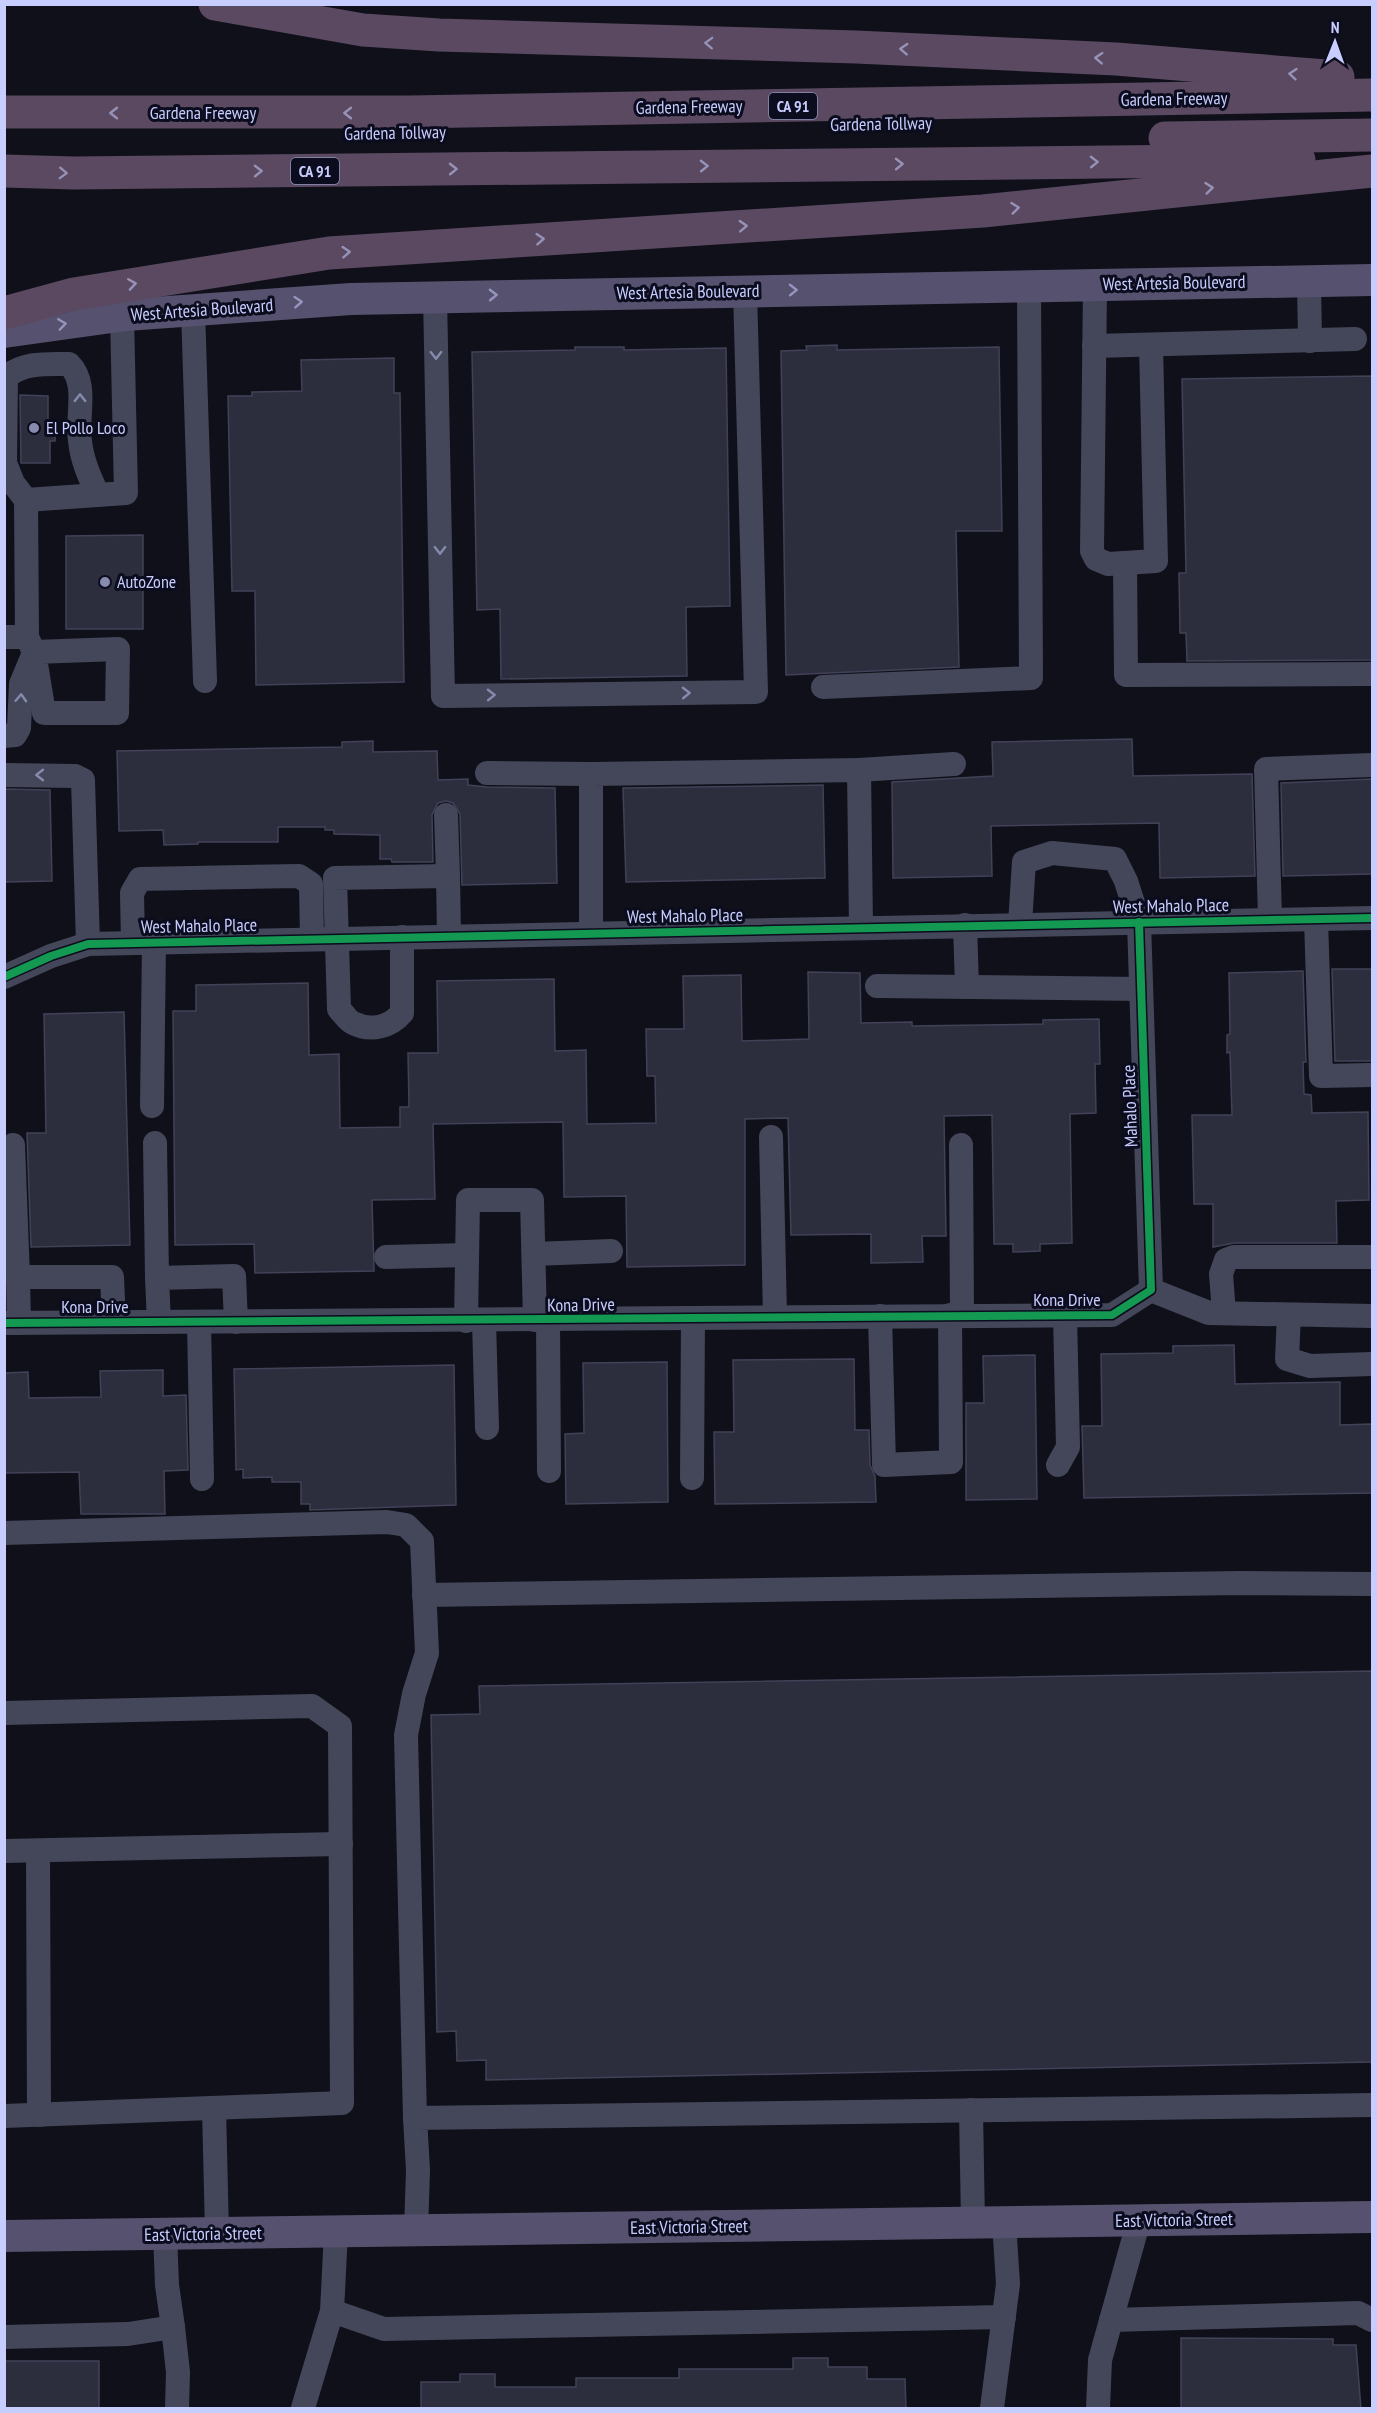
<svg xmlns="http://www.w3.org/2000/svg" width="1377" height="2413" font-family="'PT Sans Narrow',sans-serif">
  <rect width="100%" height="100%" fill="#0f1019"/>
  <g fill="#2c2d3d" stroke="#414258" stroke-width="1.5">
    <polygon points="837,345 837,350 999,347 1002,531 956,531 959,667 786,675 781,351 807,350 806,346"/>
    <polygon points="575,347 624,347 624,350 726,348 730,606 686,607 687,676 501,679 500,609 477,610 472,352 575,350"/>
    <polygon points="394,358 394,393 400,393 404,682 256,685 255,591 232,591 228,396 252,396 252,392 302,391 301,360"/>
    <polygon points="1372,376 1372,660 1187,661 1186,633 1180,633 1179,573 1186,573 1182,379"/>
    <polygon points="20,395 48,396 48,425 56,424 55,441 50,441 50,463 21,463"/>
    <polygon points="143,535 143,629 66,629 66,536"/>
    <polygon points="1132,739 1133,776 1252,774 1255,876 1160,878 1159,823 991,826 992,876 893,878 892,782 993,776 992,742"/>
    <polygon points="373,741 373,752 437,751 438,780 468,779 468,785 487,787 555,788 557,883 462,885 460,814 453,803 446,801 438,803 432,815 433,862 392,862 391,859 380,859 380,835 334,834 334,830 325,830 325,827 278,827 278,842 198,842 198,844 164,845 163,830 119,831 117,751 342,747 342,742"/>
    <polygon points="1372,779 1372,874 1283,876 1281,783"/>
    <polygon points="823,785 825,878 626,882 623,788"/>
    <polygon points="4,789 50,790 52,881 4,882"/>
    <polygon points="1332,969 1372,969 1372,1061 1335,1061"/>
    <polygon points="1303,971 1306,1062 1303,1062 1304,1094 1311,1095 1312,1113 1368,1112 1369,1200 1336,1201 1337,1243 1234,1243 1213,1247 1213,1204 1194,1204 1192,1115 1232,1115 1230,1052 1227,1053 1227,1035 1230,1034 1229,973"/>
    <polygon points="808,972 860,973 861,1023 912,1022 912,1026 1043,1024 1043,1020 1099,1019 1100,1064 1095,1064 1096,1113 1070,1114 1072,1243 1040,1244 1040,1251 1013,1252 1013,1244 994,1244 992,1115 944,1116 946,1236 922,1236 923,1262 871,1263 871,1234 791,1235 788,1118 745,1119 745,1265 627,1267 626,1196 564,1197 563,1122 433,1124 435,1199 372,1200 374,1271 255,1273 254,1244 175,1245 173,1011 196,1011 196,985 308,983 309,1055 339,1054 340,1128 400,1127 400,1107 409,1107 408,1053 438,1053 437,981 554,979 555,1051 586,1050 587,1124 656,1123 655,1076 647,1076 646,1029 684,1029 683,976 741,975 742,1041 809,1039"/>
    <polygon points="124,1012 130,1245 31,1247 27,1133 46,1133 44,1014"/>
    <polygon points="1234,1345 1235,1384 1340,1382 1340,1425 1372,1424 1372,1493 1084,1498 1082,1426 1102,1426 1101,1354 1173,1353 1173,1346"/>
    <polygon points="1035,1355 1037,1499 966,1500 966,1403 984,1403 983,1356"/>
    <polygon points="854,1359 855,1430 869,1430 870,1465 875,1476 876,1502 715,1504 714,1432 734,1432 733,1360"/>
    <polygon points="667,1362 668,1502 566,1504 565,1434 584,1433 583,1363"/>
    <polygon points="454,1365 456,1505 310,1510 310,1504 301,1504 301,1482 272,1482 272,1477 243,1478 243,1469 236,1470 234,1369"/>
    <polygon points="163,1370 163,1396 186,1395 188,1470 164,1471 165,1514 81,1514 79,1472 4,1473 4,1373 28,1372 29,1398 101,1397 100,1371"/>
    <polygon points="1372,1671 1372,2062 486,2080 486,2060 457,2061 456,2031 437,2032 431,1715 480,1714 479,1686"/>
    <polygon points="1181,2338 1333,2339 1333,2345 1356,2345 1361,2409 1181,2409"/>
    <polygon points="793,2358 828,2358 828,2367 867,2367 867,2379 905,2379 906,2409 421,2409 421,2382 460,2382 460,2374 495,2374 495,2387 576,2387 576,2378 679,2378 679,2369 793,2369"/>
    <rect x="4" y="2361" width="95" height="48"/>
  </g>
  <g fill="none" stroke-linecap="round" stroke-linejoin="round">
    <g stroke="#44475a" stroke-width="24">
      <polyline points="1309,281 1310,341"/>
      <polyline points="1095,285 1092,551 1096,559 1108,564 1156,561 1151,345"/>
      <polyline points="435,296 443,696 756,692 745,291"/>
      <polyline points="193,310 205,681"/>
      <polyline points="1094,346 1355,339"/>
      <path d="M26,500L13,483L5,463L6,377C24,362 46,364 69,364C89,384 76,416 80,441C82,461 90,478 98,495"/>
      <polyline points="1125,563 1126,675 1372,674"/>
      <polyline points="4,637 27,637 34,652 44,713 117,713 118,649 34,652"/>
      <polyline points="27,637 26,500 126,493 122,316"/>
      <polyline points="823,687 1031,678 1029,286"/>
      <polyline points="4,736 15,735 19,728 21,684 34,653"/>
      <polyline points="859,770 954,764"/>
      <polyline points="487,773 591,774"/>
      <polyline points="4,775 75,776 83,780 88,944"/>
      <polyline points="446,815 448,876"/>
      <polyline points="1270,919 1266,769 1372,765"/>
      <polyline points="1316,919 1321,1076 1372,1075"/>
      <polyline points="1020,924 1024,862 1052,853 1115,859 1126,881 1139,922 1151,1290"/>
      <polyline points="965,925 967,987"/>
      <polyline points="591,933 591,774 859,770 861,928"/>
      <path d="M402,937V1013C390,1027 371,1032 353,1023C348,1021 343,1013 339,1009L335,878L448,876L449,936"/>
      <polyline points="133,943 132,893 140,879 299,876 311,884 312,939"/>
      <polyline points="4,977 51,956 88,944 1372,918"/>
      <polyline points="877,986 1141,989"/>
      <polyline points="152,1106 154,942"/>
      <polyline points="771,1137 775,1317"/>
      <polyline points="155,1143 157,1278"/>
      <polyline points="13,1145 18,1277"/>
      <polyline points="961,1145 962,1315"/>
      <polyline points="534,1254 611,1251"/>
      <polyline points="386,1257 467,1255"/>
      <polyline points="1151,1290 1209,1313 1372,1316"/>
      <polyline points="1224,1313 1221,1274 1226,1260 1234,1257 1372,1257"/>
      <polyline points="1289,1315 1287,1359 1310,1366 1372,1364"/>
      <polyline points="880,1316 884,1465 951,1462 950,1315"/>
      <polyline points="548,1320 549,1471"/>
      <polyline points="466,1321 468,1200 532,1200 535,1320"/>
      <polyline points="484,1321 487,1428"/>
      <polyline points="159,1322 157,1278 234,1276 236,1322"/>
      <polyline points="199,1322 202,1479"/>
      <polyline points="4,1323 1112,1315 1151,1290"/>
      <polyline points="19,1323 18,1277 112,1277 114,1322"/>
      <polyline points="1058,1465 1068,1447 1065,1315"/>
      <polyline points="692,1478 693,1318"/>
      <polyline points="4,1533 387,1522 406,1525 422,1541 427,1653 414,1694 406,1735 415,2118"/>
      <polyline points="424,1595 1240,1583 1372,1584"/>
      <polyline points="4,1713 312,1706 340,1726 342,2103 4,2116"/>
      <polyline points="4,1851 341,1844"/>
      <polyline points="38,1851 39,2115"/>
      <polyline points="214,2108 217,2233"/>
      <polyline points="971,2110 973,2223"/>
      <polyline points="416,2231 418,2170 415,2118 1372,2105"/>
      <polyline points="332,2311 384,2329 1004,2317"/>
      <polyline points="1111,2320 1358,2313 1372,2320"/>
      <polyline points="173,2327 178,2372 177,2408"/>
      <polyline points="4,2337 128,2334 173,2327 167,2285 165,2234"/>
      <polyline points="303,2408 332,2311 336,2232"/>
      <polyline points="992,2408 1008,2284 1004,2222"/>
      <polyline points="1098,2408 1100,2360 1139,2220"/>
    </g>
    <g stroke="#56516e" stroke-width="32">
      <polyline points="4,332 126,315 351,299 1372,280"/>
      <polyline points="4,2236 1372,2217"/>
    </g>
    <g stroke="#5a4961" stroke-width="33">
      <polyline points="215,4 363,30 439,35 856,47 1116,59 1338,77"/>
      <polyline points="4,112 409,112 1372,95"/>
      <polyline points="1165,138 1372,135"/>
      <polyline points="4,171 74,173 1299,160"/>
      <polyline points="4,313 74,294 329,253 983,211 1372,171"/>
    </g>
    <defs>
      <g id="cycleway">
        <polyline points="4,977 51,956 88,944 1372,918"/>
        <polyline points="4,1323 1112,1315 1151,1290 1139,922"/>
      </g>
    </defs>
    <use href="#cycleway" stroke="#0b0c1d" stroke-width="11"/>
    <use href="#cycleway" stroke="#139951" stroke-width="8"/>
  </g>
  <defs><path id="oneway-chevron" d="M-2-3.5L2.5 0L-2 3.5" fill="none" stroke-width="1.6" stroke-linecap="round" stroke-linejoin="round" transform="scale(1.5)"/></defs>
  <g stroke="#9692b8">
    <use href="#oneway-chevron" transform="translate(709 43) rotate(-178)"/>
    <use href="#oneway-chevron" transform="translate(904 49) rotate(-177)"/>
    <use href="#oneway-chevron" transform="translate(1099 58) rotate(-177)"/>
    <use href="#oneway-chevron" transform="translate(1293 74) rotate(-175)"/>
    <use href="#oneway-chevron" transform="translate(114 113) rotate(180)"/>
    <use href="#oneway-chevron" transform="translate(348 113) rotate(180)"/>
    <use href="#oneway-chevron" transform="translate(1094 162) rotate(-1)"/>
    <use href="#oneway-chevron" transform="translate(899 164) rotate(-1)"/>
    <use href="#oneway-chevron" transform="translate(704 166) rotate(-1)"/>
    <use href="#oneway-chevron" transform="translate(453 169) rotate(-1)"/>
    <use href="#oneway-chevron" transform="translate(258 171) rotate(-1)"/>
    <use href="#oneway-chevron" transform="translate(63 173) rotate(2)"/>
    <use href="#oneway-chevron" transform="translate(1209 188) rotate(-6)"/>
    <use href="#oneway-chevron" transform="translate(1015 208) rotate(-6)"/>
    <use href="#oneway-chevron" transform="translate(743 226) rotate(-3)"/>
    <use href="#oneway-chevron" transform="translate(540 239) rotate(-4)"/>
    <use href="#oneway-chevron" transform="translate(346 252) rotate(-4)"/>
    <use href="#oneway-chevron" transform="translate(132 284) rotate(-9)"/>
  </g>
  <g stroke="#9595be">
    <use href="#oneway-chevron" transform="translate(793 290) rotate(-1)"/>
    <use href="#oneway-chevron" transform="translate(493 295) rotate(-1)"/>
    <use href="#oneway-chevron" transform="translate(298 302) rotate(-4)"/>
    <use href="#oneway-chevron" transform="translate(62 324) rotate(-8)"/>
  </g>
  <g stroke="#868aac">
    <use href="#oneway-chevron" transform="translate(436 355) rotate(89)"/>
    <use href="#oneway-chevron" transform="translate(80 398) rotate(-90)"/>
    <use href="#oneway-chevron" transform="translate(440 550) rotate(89)"/>
    <use href="#oneway-chevron" transform="translate(686 693) rotate(-1)"/>
    <use href="#oneway-chevron" transform="translate(491 695) rotate(-1)"/>
    <use href="#oneway-chevron" transform="translate(21 698) rotate(-87)"/>
    <use href="#oneway-chevron" transform="translate(40 775) rotate(180)"/>
  </g>
  <g fill="#878bae" stroke="#0b0c1d" stroke-width="2">
    <circle cx="34" cy="428" r="6"/>
    <circle cx="105" cy="582" r="6"/>
  </g>
  <g text-anchor="middle" stroke-width="6" stroke-linejoin="round" paint-order="stroke">
    <g fill="#0b0c1d" stroke="#8f93bb" stroke-width="1.5">
      <rect x="769" y="93" width="48" height="26" rx="4.5"/>
      <rect x="291" y="158" width="48" height="26" rx="4.5"/>
    </g>
    <g font-size="16" font-weight="bold" fill="#c8cdff">
      <text x="793" y="112">CA 91</text>
      <text x="315" y="177">CA 91</text>
    </g>
    <g font-size="18" fill="#c8cdff" stroke="#0b0c1d">
      <text transform="translate(1174 99) rotate(-1)" y="6">Gardena Freeway</text>
      <text transform="translate(689 107) rotate(-1)" y="6">Gardena Freeway</text>
      <text x="203" y="119">Gardena Freeway</text>
      <text transform="translate(881 124) rotate(-1)" y="6">Gardena Tollway</text>
      <text transform="translate(395 133) rotate(-1)" y="6">Gardena Tollway</text>
      <text transform="translate(1174 283) rotate(-1)" y="6">West Artesia Boulevard</text>
      <text transform="translate(688 292) rotate(-1)" y="6">West Artesia Boulevard</text>
      <text transform="translate(202 310) rotate(-4)" y="6">West Artesia Boulevard</text>
      <text transform="translate(1171 906) rotate(-1)" y="6">West Mahalo Place</text>
      <text transform="translate(685 916) rotate(-1)" y="6">West Mahalo Place</text>
      <text transform="translate(199 926) rotate(-1)" y="6">West Mahalo Place</text>
      <text transform="translate(1130 1106) rotate(-92)" y="6">Mahalo Place</text>
      <text x="1067" y="1306">Kona Drive</text>
      <text transform="translate(581 1305) rotate(-1)" y="6">Kona Drive</text>
      <text x="95" y="1313">Kona Drive</text>
      <text transform="translate(1174 2220) rotate(-1)" y="6">East Victoria Street</text>
      <text transform="translate(689 2227) rotate(-1)" y="6">East Victoria Street</text>
      <text transform="translate(203 2234) rotate(-1)" y="6">East Victoria Street</text>
    </g>
    <g font-size="18" fill="#c8cdff" stroke="#0b0c1d" text-anchor="start">
      <text x="46" y="434">El Pollo Loco</text>
      <text x="117" y="588">AutoZone</text>
    </g>
  </g>
  <rect width="1377" height="2413" fill="none" stroke="#c8cdff" stroke-width="12"/>
  <g transform="translate(1335 42) rotate(1)" stroke="#0b0c1d" stroke-width="4.5" paint-order="stroke">
  <path d="M0-4.5L10 22L0 15L-10 22Z" fill="#c8cdff"/>
  <text y="-9" font-size="16" font-weight="bold" text-anchor="middle" fill="#c8cdff">N</text>
  </g>
</svg>
